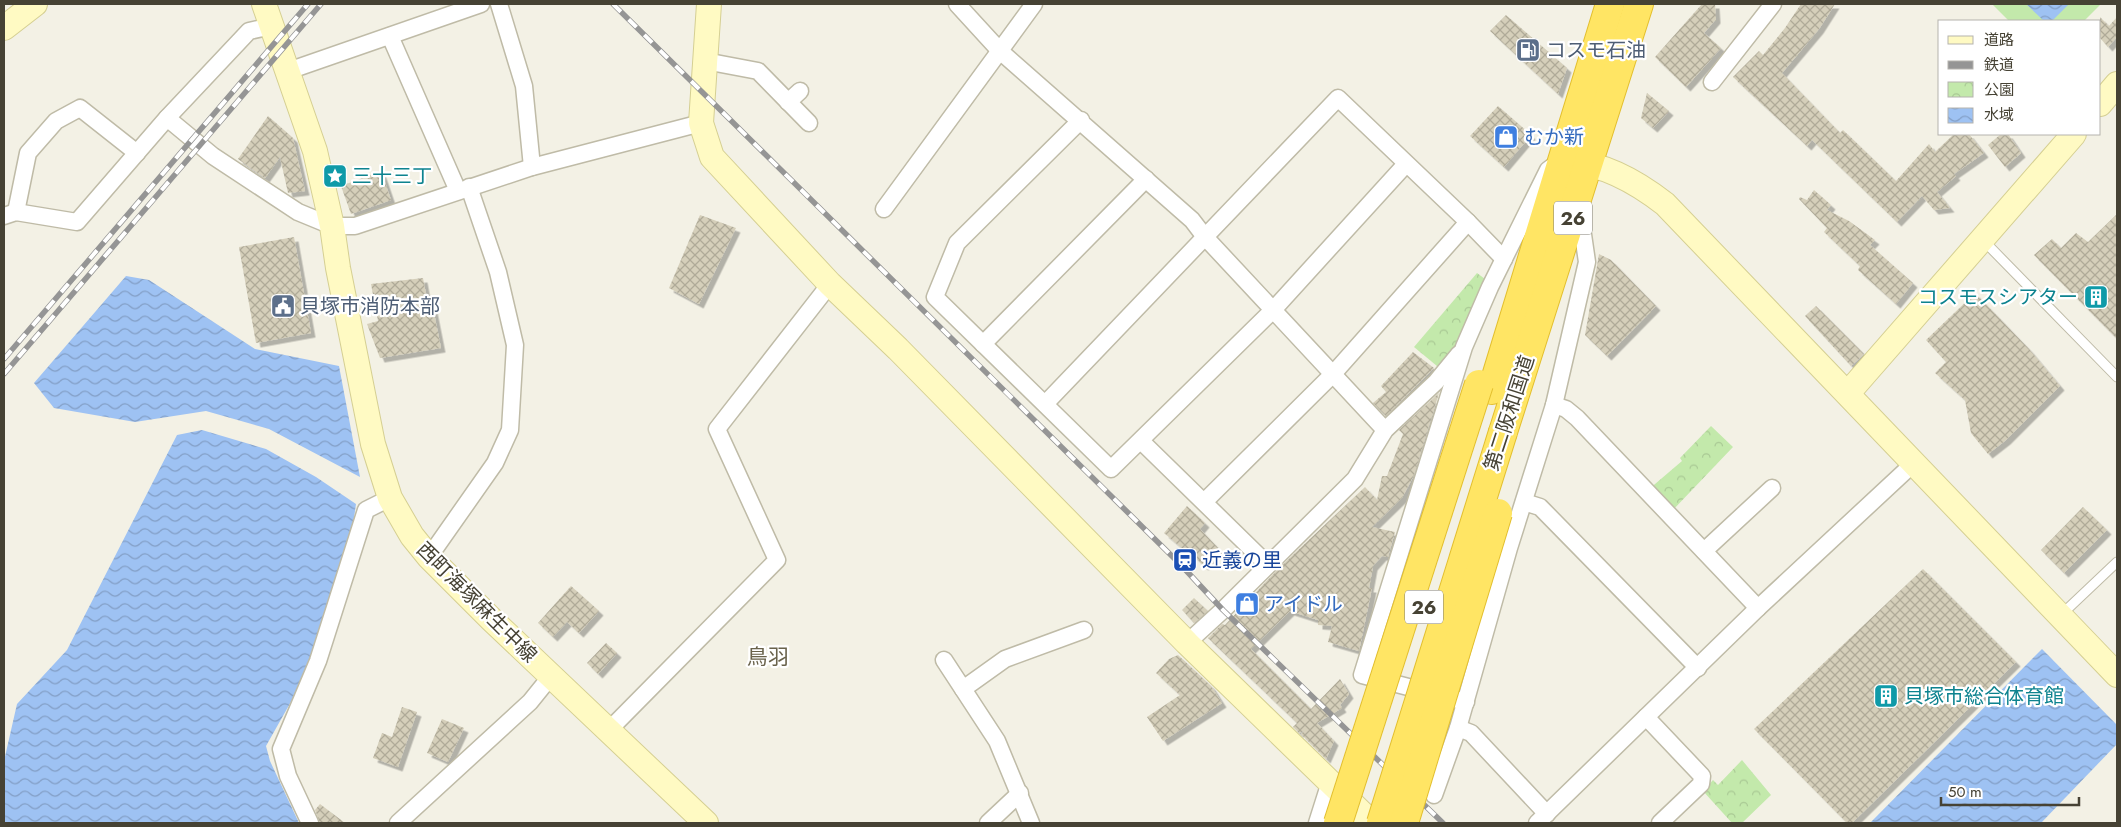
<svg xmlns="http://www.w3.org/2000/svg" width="2121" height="827" font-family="Jost,'Noto Sans JP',sans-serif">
  <defs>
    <pattern id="park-crowns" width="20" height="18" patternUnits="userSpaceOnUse" patternTransform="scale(1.25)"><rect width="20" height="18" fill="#c3e9ab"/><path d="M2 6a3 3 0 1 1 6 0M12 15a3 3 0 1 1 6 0" fill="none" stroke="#a9c994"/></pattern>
    <pattern id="water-waves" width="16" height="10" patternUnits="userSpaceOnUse" patternTransform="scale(1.25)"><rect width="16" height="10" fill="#9ec2f3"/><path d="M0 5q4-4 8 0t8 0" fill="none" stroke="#839fc6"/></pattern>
    <pattern id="building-cross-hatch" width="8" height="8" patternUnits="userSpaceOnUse" patternTransform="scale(1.25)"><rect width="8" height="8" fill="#d5cfba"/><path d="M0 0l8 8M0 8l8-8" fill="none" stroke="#afaa98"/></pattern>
    <filter id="shadow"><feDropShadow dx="4.5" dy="4.5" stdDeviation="0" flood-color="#0004"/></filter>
  </defs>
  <rect width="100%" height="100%" fill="#f3f1e5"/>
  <polygon fill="#c3e9ab" points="1992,4 2101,4 2084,21 2009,21"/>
  <g fill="url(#park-crowns)">
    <polygon points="1477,273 1489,282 1463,347 1443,371 1414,347"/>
    <polygon points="1711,426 1733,447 1672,511 1648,490 1682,461 1680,458"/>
    <polygon points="1742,760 1771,795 1742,823 1732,823 1703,791 1713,780 1718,785"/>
  </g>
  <g fill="url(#water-waves)">
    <polygon points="2026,4 2069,4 2052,21 2044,21"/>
    <polygon points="126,276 149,280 255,349 339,366 360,477 269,429 206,411 135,422 54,408 34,383"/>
    <polygon points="202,430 266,449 316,477 356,504 351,539 310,668 266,746 270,761 299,823 4,823 4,761 17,704 67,650 177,435"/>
    <polygon points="2042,649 2117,725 2117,744 2041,823 1870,823"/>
  </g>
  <g fill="url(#building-cross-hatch)" filter="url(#shadow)">
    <polygon points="1702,4 1715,4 1716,19 1704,33 1721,48 1686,87 1655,57"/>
    <polygon points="1801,4 1835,4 1819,29 1782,73 1840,133 1843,130 1896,181 1929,144 1935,152 1954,134 1969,134 1984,153 1954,174 1956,176 1937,192 1950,208 1934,210 1922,196 1897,222 1812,140 1807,146 1733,77 1759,51 1763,55 1785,28"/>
    <polygon points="1506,15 1567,68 1558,94 1490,31"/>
    <polygon points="2100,17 2109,26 2117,17 2117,37 2108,47 2100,38"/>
    <polygon points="1647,93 1669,111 1653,128 1641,118"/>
    <polygon points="1498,106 1531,135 1504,167 1470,136"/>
    <polygon points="268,116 293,138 305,191 288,193 280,157 265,178 238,159"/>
    <polygon points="2001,134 2008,134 2021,153 2005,167 1988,145"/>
    <polygon points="381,171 391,200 351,214 341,186"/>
    <polygon points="1814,190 1831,205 1827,210 1849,221 1875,240 1870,245 1913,283 1896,304 1858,270 1860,266 1824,232 1827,228 1799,199 1800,197 1807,200"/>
    <polygon points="2117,214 2117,339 2034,255 2052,239 2061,248 2076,233 2088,242"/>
    <polygon points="700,215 736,228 699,304 669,288"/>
    <polygon points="294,237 311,333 256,343 239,247"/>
    <polygon points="1599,254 1611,260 1656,306 1607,356 1585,335"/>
    <polygon points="423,278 428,305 432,303 441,348 380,358 367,324 378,321 371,284"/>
    <polygon points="1975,293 2029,349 2060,386 2006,440 1988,454 1971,433 1965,400 1935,373 1946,362 1926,340"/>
    <polygon points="1816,306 1864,354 1851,366 1805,316"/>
    <polygon points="1413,352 1434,368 1386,416 1373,403 1386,392 1381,386"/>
    <polygon points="1439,393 1414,475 1402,498 1372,527 1395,532 1388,557 1382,556 1373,566 1369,588 1372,588 1359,651 1328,642 1332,626 1318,625 1318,620 1290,611 1251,649 1311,709 1340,679 1349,694 1340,705 1342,708 1317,723 1334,741 1326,759 1301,734 1304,731 1299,733 1293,727 1297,723 1208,638 1222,624 1225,625 1278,569 1365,487 1377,500 1382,476 1387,476 1403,434 1399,430"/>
    <polygon points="1187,506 1205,523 1200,529 1219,549 1204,566 1184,547 1183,549 1164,533"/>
    <polygon points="2083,507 2107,530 2064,573 2041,550"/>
    <polygon points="1923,569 2016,662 1852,823 1847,823 1754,729"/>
    <polygon points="571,586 599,611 579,633 567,622 553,637 538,623"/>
    <polygon points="1194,598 1208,611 1194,623 1182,610"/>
    <polygon points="606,643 617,653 598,674 587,663"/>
    <polygon points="1178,655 1211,686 1222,703 1163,741 1147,717 1180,695 1156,673 1169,659"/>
    <polygon points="402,707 417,712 398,767 373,758 382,733 392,737"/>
    <polygon points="442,719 464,728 448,762 427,753"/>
    <polygon points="320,804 345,823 320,823 315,810"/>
  </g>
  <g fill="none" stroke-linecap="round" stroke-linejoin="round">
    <defs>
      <g id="lane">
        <polyline points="1982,239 2117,377"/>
        <polyline points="2061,615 2117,562"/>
      </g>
      <g id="street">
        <polyline points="499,4 524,86 532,167"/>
        <polyline points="957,4 1000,51 1192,220 1205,237 1385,430"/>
        <polyline points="390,36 458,191"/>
        <polyline points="705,61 758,71 809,123"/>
        <polyline points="288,71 481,4"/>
        <polyline points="1712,82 1773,4"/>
        <polyline points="788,102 800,91"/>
        <polyline points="167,118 213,156 298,212 332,226 355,226 532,167 701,123"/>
        <polyline points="1081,120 957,243 935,297 1111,469 1273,310 1406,164"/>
        <polyline points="884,209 1034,4"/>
        <polyline points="16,212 28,153 56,121 80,108 137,153"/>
        <polyline points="4,216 16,212 77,222 167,118 249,31 272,26"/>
        <polyline points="983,344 1146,179"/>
        <polyline points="1045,404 1338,98 1468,222 1504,259"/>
        <polyline points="1554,405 1566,409 1577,418 1758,608"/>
        <polyline points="1141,441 1268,565"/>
        <polyline points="1204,502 1333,374 1468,222"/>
        <polyline points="1524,502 1540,507 1698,668"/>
        <polyline points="1704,551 1772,488"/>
        <polyline points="429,557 495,463 510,430 515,345 498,272 469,187"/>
        <polyline points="1187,643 1223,610 1355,479 1385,430 1436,382 1459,354"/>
        <polyline points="944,660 997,741 1031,823"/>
        <polyline points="963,689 1005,659 1084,630"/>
        <polyline points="1466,702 1362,675 1464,347 1490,287 1548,170 1552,167"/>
        <polyline points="1646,717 1702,776 1701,784 1660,823"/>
        <polyline points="1458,728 1471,733 1547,814"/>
        <polyline points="608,731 777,560 717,429 830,284"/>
        <polyline points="1434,795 1458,728 1509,548 1554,405 1587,262 1579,207"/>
        <polyline points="310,823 288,776 281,749 318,661 366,510 390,498"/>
        <polyline points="398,823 530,702 551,676"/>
        <polyline points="988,823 1020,793"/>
        <polyline points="1317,823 1330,782"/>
        <polyline points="1537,823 1758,608 1914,463"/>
      </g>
      <g id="secondary">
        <polyline points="264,4 315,151 332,226 338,268 373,444 390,498 412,536 429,557 491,619 706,823"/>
        <polyline points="709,4 701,123 712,157 830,284 898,349 1187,643 1372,823"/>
        <polyline points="4,28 35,4"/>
        <polyline points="2100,104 2117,84"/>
        <path d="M1571,162C1605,164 1638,183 1665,204L2117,675"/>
        <polyline points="1848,393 2074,134"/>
      </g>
      <g id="highway">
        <polyline points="1492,390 1610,4"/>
        <polyline points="1503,432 1639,4"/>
      </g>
    </defs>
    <use href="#lane" stroke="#bfbba7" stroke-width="11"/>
    <use href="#street" stroke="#bfbba7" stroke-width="19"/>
    <use href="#secondary" stroke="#d5cf92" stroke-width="26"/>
    <use href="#highway" stroke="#e3bf2e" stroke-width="30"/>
    <use href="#lane" stroke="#fff" stroke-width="9"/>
    <use href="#street" stroke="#fff" stroke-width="16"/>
    <use href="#secondary" stroke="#fffac3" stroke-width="24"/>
    <use href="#highway" stroke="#ffe564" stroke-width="28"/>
    <defs>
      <g id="rail">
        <polyline points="613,4 1180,564 1223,610 1443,823"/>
        <polyline points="4,359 308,4"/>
        <polyline points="4,374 321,4"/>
      </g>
    </defs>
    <use href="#rail" stroke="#959595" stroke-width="5.5"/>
    <use href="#rail" stroke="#fff" stroke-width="4" stroke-dasharray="11" stroke-linecap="butt"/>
    <defs>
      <g id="highway-bridge">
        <polyline points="1338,823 1479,384"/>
        <polyline points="1381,823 1503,432"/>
        <polyline points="1404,823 1498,513"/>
      </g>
    </defs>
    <use href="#highway-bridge" stroke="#e3bf2e" stroke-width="30" stroke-linecap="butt"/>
    <use href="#highway-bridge" stroke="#ffe564" stroke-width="28"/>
  </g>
  <defs>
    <symbol id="fuel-square" viewBox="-11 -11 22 22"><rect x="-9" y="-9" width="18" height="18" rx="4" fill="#5c6f8a" stroke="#fff"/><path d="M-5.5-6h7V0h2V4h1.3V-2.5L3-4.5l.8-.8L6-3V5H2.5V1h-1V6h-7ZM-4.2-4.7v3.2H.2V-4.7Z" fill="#fff"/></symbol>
    <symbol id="shop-square" viewBox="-11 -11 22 22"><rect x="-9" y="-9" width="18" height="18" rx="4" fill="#3f7fe0" stroke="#fff"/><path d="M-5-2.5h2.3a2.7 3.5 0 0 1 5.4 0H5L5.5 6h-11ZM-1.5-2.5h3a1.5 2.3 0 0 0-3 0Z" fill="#fff"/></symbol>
    <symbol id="sight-square" viewBox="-11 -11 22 22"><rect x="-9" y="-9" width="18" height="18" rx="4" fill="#0f9aa8" stroke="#fff"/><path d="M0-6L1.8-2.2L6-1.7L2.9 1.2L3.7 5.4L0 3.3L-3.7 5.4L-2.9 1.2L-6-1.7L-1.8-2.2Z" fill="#fff"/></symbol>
    <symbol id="building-square" viewBox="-11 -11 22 22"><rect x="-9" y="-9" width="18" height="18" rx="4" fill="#0f9aa8" stroke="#fff"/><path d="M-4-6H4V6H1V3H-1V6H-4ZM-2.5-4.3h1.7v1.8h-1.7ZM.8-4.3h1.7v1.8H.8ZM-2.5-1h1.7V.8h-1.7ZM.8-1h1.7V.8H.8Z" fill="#fff"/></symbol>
    <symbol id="civic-square" viewBox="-11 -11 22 22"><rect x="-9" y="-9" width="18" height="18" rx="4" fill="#5c6f8a" stroke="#fff"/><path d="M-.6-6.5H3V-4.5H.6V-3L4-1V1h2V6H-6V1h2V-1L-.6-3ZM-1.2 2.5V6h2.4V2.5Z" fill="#fff"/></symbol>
    <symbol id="station-square" viewBox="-11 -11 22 22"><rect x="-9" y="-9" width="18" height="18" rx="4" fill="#1a4fb4" stroke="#fff"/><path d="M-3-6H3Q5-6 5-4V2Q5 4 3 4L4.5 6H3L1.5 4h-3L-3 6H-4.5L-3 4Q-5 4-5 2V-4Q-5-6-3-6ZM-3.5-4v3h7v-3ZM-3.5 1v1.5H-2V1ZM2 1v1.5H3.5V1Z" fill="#fff"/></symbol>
  </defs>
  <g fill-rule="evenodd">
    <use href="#fuel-square" x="1514" y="36" width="28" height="28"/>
    <use href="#shop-square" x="1492" y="123" width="28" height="28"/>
    <use href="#sight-square" x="321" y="162" width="28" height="28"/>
    <use href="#building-square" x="2082" y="283" width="28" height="28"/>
    <use href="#civic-square" x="269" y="292" width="28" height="28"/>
    <use href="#station-square" x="1171" y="546" width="28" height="28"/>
    <use href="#shop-square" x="1233" y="590" width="28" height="28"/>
    <use href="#building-square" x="1872" y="682" width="28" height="28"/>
  </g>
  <g text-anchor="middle" stroke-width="4.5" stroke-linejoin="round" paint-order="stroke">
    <g fill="#fff" stroke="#7e7b71" stroke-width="1">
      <rect x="1554" y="201.5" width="38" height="33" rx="4"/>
      <rect x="1405" y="590.5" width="38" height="33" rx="4"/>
    </g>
    <g font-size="19" font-weight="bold" fill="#464234">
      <text x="1573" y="225">26</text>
      <text x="1424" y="614">26</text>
    </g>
    <g font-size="20" fill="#4e5e75" stroke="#fff" text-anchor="start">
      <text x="1546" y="57">コスモ石油</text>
      <text x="300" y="313">貝塚市消防本部</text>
    </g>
    <g font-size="20" fill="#366cbe" stroke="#fff" text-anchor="start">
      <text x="1524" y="144">むか新</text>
      <text x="1264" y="611">アイドル</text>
    </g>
    <g font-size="20" fill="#0d838f" stroke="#fff" text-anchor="start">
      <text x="352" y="183">三十三丁</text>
      <text x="2078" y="304" text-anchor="end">コスモスシアター</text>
      <text x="1904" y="703">貝塚市総合体育館</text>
    </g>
    <g font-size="20" fill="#464234" stroke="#fff">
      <text transform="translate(1509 413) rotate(-72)" y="7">第二阪和国道</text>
      <text transform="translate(477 602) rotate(45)" y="7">西町海塚麻生中線</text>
    </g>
    <g font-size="20" fill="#164399" stroke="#fff" text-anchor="start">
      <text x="1202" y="567">近義の里</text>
    </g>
    <g font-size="21" fill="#69624b" stroke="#fff">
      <text x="768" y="664">鳥羽</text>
    </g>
  </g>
  <rect width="2121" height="827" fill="none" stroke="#464234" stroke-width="10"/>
  <rect x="1938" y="20" width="162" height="115" fill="#ffffff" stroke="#b5b3ae"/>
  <rect x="1948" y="36" width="25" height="8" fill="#fffac3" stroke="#b5b3ae"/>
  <text x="1984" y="45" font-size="15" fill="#464234">道路</text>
  <rect x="1948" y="61" width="25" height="8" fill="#959595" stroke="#b5b3ae"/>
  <text x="1984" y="70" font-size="15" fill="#464234">鉄道</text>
  <rect x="1948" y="82" width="25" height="15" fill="url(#park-crowns)" stroke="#b5b3ae"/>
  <text x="1984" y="95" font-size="15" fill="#464234">公園</text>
  <rect x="1948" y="108" width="25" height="15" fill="url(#water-waves)" stroke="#b5b3ae"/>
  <text x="1984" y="120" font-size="15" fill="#464234">水域</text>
  <path d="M1941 797v8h138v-8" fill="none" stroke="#464234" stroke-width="2.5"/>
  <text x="1948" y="797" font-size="15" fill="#464234" stroke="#ffffff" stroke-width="4" paint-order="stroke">50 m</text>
</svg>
